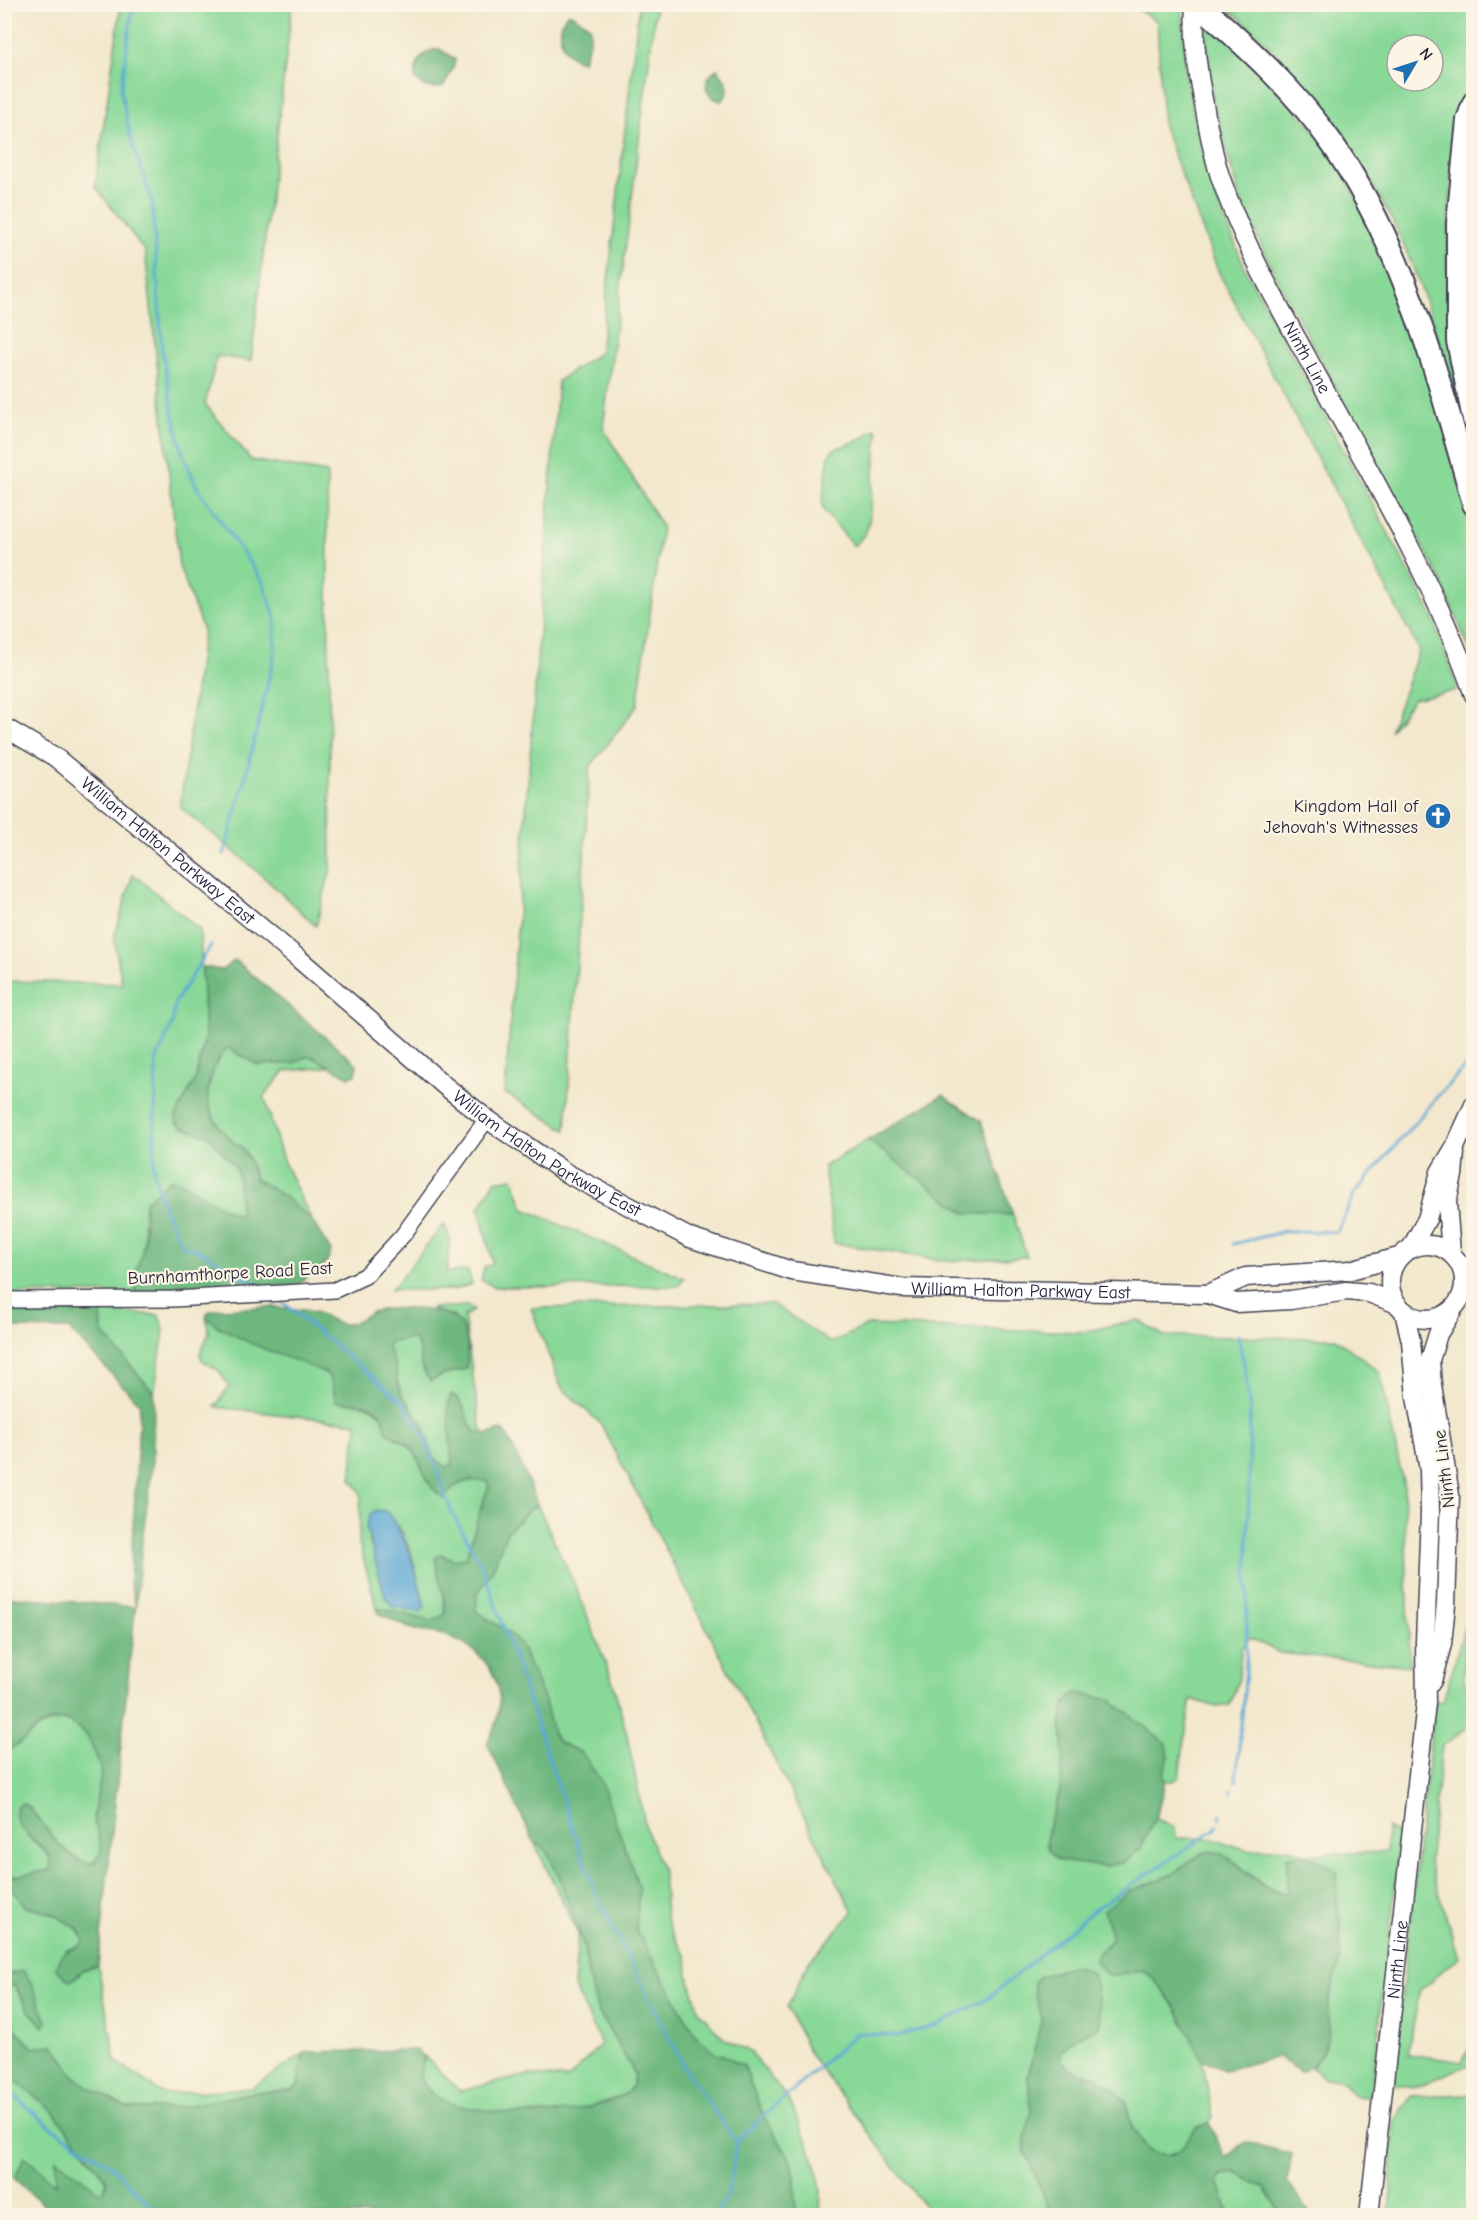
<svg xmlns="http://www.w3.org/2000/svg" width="1478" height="2220" font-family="'Comic Neue',sans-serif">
  <rect width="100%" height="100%" fill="#fcf5e5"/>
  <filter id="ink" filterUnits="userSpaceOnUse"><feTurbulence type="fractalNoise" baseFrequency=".0167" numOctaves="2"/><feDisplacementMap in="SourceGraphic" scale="12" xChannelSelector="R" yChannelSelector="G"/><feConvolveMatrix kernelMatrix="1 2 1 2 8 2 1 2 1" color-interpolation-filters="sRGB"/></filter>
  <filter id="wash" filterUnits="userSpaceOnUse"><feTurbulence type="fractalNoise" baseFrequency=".008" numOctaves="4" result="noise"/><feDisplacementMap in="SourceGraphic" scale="24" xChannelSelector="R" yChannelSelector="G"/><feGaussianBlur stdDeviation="1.35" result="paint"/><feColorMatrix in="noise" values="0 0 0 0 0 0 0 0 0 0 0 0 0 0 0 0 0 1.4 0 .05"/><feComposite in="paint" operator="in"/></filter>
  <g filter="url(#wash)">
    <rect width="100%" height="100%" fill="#f3e8cd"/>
    <g fill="#88d898" stroke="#557d6a" stroke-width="1.5" fill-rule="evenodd">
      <polygon points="121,5 292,5 251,361 217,356 205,404 251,460 327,473 331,868 316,926 256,870 180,807 203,630 179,566 145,251 95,186"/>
      <polygon points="639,5 656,5 603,428 662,527 637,706 590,767 566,1130 505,1093 558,381 600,352"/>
      <polygon points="1130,5 1183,5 1185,74 1209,181 1245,268 1432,614 1458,690 1413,699 1390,731 1419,650 1219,273 1163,126 1157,21"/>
      <path d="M1225,5H1473V69L1467,92L1452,171L1447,260L1450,341L1467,446H1465C1453,403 1443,360 1431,318C1393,196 1321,88 1225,5ZM1397,45H1433V81H1397Z"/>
      <polygon points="1204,11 1334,151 1418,331 1473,536 1473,658 1440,579 1277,279 1239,197 1212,97"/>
      <polygon points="1473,165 1473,366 1467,305 1467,238"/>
      <polygon points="876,429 878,433 869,522 866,532 856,545 853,545 824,511 822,504 829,455 833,450 857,441"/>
      <path d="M133,874L200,930L205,1039L195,1080L176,1116L182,1127L209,1136L236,1168L238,1175L240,1215L220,1208L184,1183L143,1222C144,1233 145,1245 142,1256C138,1272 130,1276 136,1293L5,1294V981L122,984L114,938Z"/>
      <path d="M228,1048L258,1065L293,1063L306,1057H312L330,1067L285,1071L264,1096L283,1160L312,1221L285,1197L255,1179L249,1159L242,1147C227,1142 209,1115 208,1099C207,1084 216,1056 228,1048Z"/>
      <polygon points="868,1140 965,1213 1013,1215 1027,1257 945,1261 834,1243 824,1166"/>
      <polygon points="513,1178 524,1209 684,1278 678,1286 495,1287 481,1280 484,1267 493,1264 479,1208 495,1181"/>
      <polygon points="444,1224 450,1238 447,1273 468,1270 472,1284 454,1290 391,1290"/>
      <path d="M773,1304L831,1343L868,1325L1081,1332L1138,1320L1164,1336L1335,1338L1380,1372L1404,1487L1410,1666L1280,1653L1250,1638L1241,1649L1239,1678L1230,1705L1217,1707L1191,1699L1179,1777L1173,1781H1165L1163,1775L1169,1756L1070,1697L1061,1724L1064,1747L1060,1790L1047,1831V1846L1140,1849L1152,1824L1156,1819L1175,1827L1176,1838L1214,1839L1248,1850L1288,1848L1306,1854L1386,1852L1387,1828L1401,1836L1371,2097L1355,2096L1343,2081L1322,2077L1312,2068L1325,2046L1329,2026L1328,2006L1340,1959L1341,1928L1336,1894L1337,1872L1287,1857V1893C1257,1894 1234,1847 1206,1852C1193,1855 1183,1870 1171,1875C1157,1882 1142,1886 1128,1892L1112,1939L1108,1945L1097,1953L1108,1976L1142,1970L1153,1978L1175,2006L1202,2059L1213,2117L1209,2123L1196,2128L1179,2151L1166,2155L1153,2153L1143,2144L1132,2127L1126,2102L1096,2076L1075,2073L1059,2059C1061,2042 1086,2034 1099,2026L1092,1974L1080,1967L1073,1966L1039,1977L1034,1983V1990L1042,2018L1028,2076L1031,2112L1025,2138L1052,2215H931L811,2056L787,2007L808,1963L853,1912L601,1424L561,1387L531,1308Z"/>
      <path d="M469,1306L474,1310L464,1316L480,1425L485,1436C471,1432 467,1418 462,1406L452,1466L447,1467L433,1457L423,1424L402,1395L398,1385L396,1368L387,1346L391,1342L412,1338C422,1346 419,1357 422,1367C424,1372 428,1377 430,1381L440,1376L466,1369L454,1316L433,1310L431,1308Z"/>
      <polygon points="101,1312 159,1315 164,1331 154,1393 102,1332"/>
      <path d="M206,1317L219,1327L326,1373C336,1384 331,1391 337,1402C375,1403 377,1406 395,1438C415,1445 419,1461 427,1479L450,1488L470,1479L487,1481L489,1486C479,1509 474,1534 466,1558L455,1560L440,1554L445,1614L436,1620L431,1621C420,1619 384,1607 377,1609L359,1542L361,1493L351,1479L357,1423L215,1407L229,1387L220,1372L202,1360L200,1353L209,1333ZM399,1526L411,1552L425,1607L392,1606L386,1599L366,1527Z"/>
      <polygon points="538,1506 577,1590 611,1677 626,1731 646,1829 663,1872 666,1918 672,1934 687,1957 688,1975 699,2011 723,2038 751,2052 790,2102 815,2161 821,2188 820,2215 796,2215 790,2159 763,2115 744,2067 723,2055 715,2053 696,2036 636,1930 639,1887 582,1753 558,1742 476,1611 477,1595 494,1566 506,1533 530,1509"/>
      <polygon points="1471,1609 1473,1609 1473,1617 1467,1619 1463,1682 1473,1695 1473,1723 1442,1746 1429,1863 1459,1958 1420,1989 1408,2054 1462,2062 1473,2040 1473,2063 1413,2088 1394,2084 1393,2070 1435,1701 1443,1702 1467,1619"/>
      <path d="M65,1720L78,1727L88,1737L102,1771L93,1817L101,1845V1852L93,1863C70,1866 43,1824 29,1807L23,1804L28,1837C40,1846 53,1854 52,1870L10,1877L26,1907C46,1912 77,1918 84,1941L80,1946L66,1950L83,1970L98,1966L116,2061L164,2094L252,2088L307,2052L303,2057L298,2086L292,2090L249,2093L188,2106L146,2109L126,2108L82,2083L73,2074L54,2046L33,2048L5,2018V1997L8,1988L14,1985L29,2011L23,1971L5,1975V1752C28,1739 37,1722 65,1720Z"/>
      <path d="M535,1844L544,1847L557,1871L583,1943L589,1980L598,2011L634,2072C634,2077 633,2085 630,2089C622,2101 559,2115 543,2114C517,2114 462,2112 439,2099C432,2095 424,2087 421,2079C418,2072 423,2064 425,2057L460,2091L528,2075L568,2079L601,2044L574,1986L578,1934Z"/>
      <polygon points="5,2072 52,2110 107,2180 103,2194 56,2160 57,2185 24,2157 15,2179 5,2170"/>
      <polygon points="1473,2094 1473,2215 1389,2215 1394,2120 1411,2096"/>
      <polygon points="1234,2172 1265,2188 1282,2215 1229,2215 1218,2181 1221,2176"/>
    </g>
    <g fill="#6eb880" stroke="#486d5e" stroke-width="1.5">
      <path d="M567,14H571L590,26V40L583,61C561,58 554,31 567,14Z"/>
      <path d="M439,49L455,59L454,66L444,86C432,90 425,88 415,79C415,62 422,51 439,49Z"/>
      <path d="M717,69C727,80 733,89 722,101C702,97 702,78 717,69Z"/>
      <path d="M235,960L357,1064L356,1075L349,1077L312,1057H305L293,1063L258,1065L228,1048C216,1056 207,1084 208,1099C209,1115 227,1142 242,1147L249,1159L255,1179L285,1197L312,1221L331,1251L329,1258L317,1275L310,1274L297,1286L136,1293C130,1274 144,1257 145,1236C145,1225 144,1214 145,1202L171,1179C196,1186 214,1208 240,1215L238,1175L236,1168L209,1136L182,1127L177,1123L176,1116L195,1080L205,1039L202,967L222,970Z"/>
      <polygon points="943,1095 981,1121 1013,1215 965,1213 868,1140"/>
      <path d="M275,1307C288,1309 304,1309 317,1313C327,1317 336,1325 347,1324C357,1324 363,1316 372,1312C384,1308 401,1308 414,1309C459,1311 472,1323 466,1369L440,1376L430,1381C428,1377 424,1372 422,1367C419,1357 422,1346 413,1338L391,1342L387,1346L396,1368L398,1385L402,1395L423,1424L433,1457L446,1467L452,1465L448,1405L451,1394C476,1405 458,1447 501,1430L506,1433L523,1469L538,1506L530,1509L506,1533L494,1566L477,1595L476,1611L505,1630L519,1642L545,1701L553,1734L558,1742L582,1753L601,1781L639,1887L636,1930L696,2036L715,2053L723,2055L744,2066L763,2115L790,2159L795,2175L796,2215L56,2216L15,2179L24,2156L56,2185V2159L103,2194L107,2180L52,2110L5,2072V2018L33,2048L54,2045L73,2074L82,2083L126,2108L146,2109L188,2106L249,2093L292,2090L298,2086L303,2057L307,2052L416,2050L425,2057L420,2073C422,2084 429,2092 438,2098C455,2109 527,2116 547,2114C565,2112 620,2104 630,2089C633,2085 634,2077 634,2072L598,2011L589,1980L583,1943L557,1871L544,1847L535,1844L487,1743C512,1698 498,1657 449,1637C438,1632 425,1633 413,1629C401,1625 390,1619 379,1614L377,1609C384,1607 420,1619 431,1621L436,1620L445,1614V1603L435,1558L440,1554L455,1560L466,1558C474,1534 479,1509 489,1486L487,1481C469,1479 454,1482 444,1498C426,1489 423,1465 413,1450C407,1440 395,1438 386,1431C383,1401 361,1402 337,1402C331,1391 336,1384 326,1373C285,1355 242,1345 206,1317L208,1312L219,1309Z"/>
      <path d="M66,1308L101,1312L102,1332L154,1393L153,1459L143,1534L98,1966L83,1970L73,1980L67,1979L56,1969C66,1940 71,1957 84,1941L82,1934L78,1929L54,1914L26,1907L8,1884L10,1877L51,1870C56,1842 8,1836 17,1806L23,1804L29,1807C43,1824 70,1866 93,1863L101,1852V1845L93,1817L102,1771L88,1737L78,1727L65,1720L51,1721L38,1727L22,1742L5,1752V1596L136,1607L130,1583L140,1404L69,1329L11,1328L10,1311Z"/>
      <path d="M1076,1693L1111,1700L1165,1743L1169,1756L1163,1775L1165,1781L1156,1819L1152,1824L1140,1849L1125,1862L1104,1867L1061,1861C1055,1858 1048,1851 1047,1844C1045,1825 1057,1808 1060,1790C1062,1779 1062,1768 1063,1757C1065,1737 1054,1706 1076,1693Z"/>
      <path d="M1208,1851C1212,1852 1218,1852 1222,1854C1243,1864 1261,1895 1287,1893V1857C1302,1851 1326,1861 1337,1872C1335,1900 1342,1927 1340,1956C1339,1972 1330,1988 1328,2005C1328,2011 1329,2018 1329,2024C1329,2044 1319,2066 1300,2072L1278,2057L1224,2070L1202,2059L1175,2006L1153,1978L1142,1970L1108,1976L1095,1960L1097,1953L1108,1945L1112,1939L1104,1910L1128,1892L1173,1874L1201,1854Z"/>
      <path d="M1073,1966C1082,1967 1090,1971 1095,1979L1101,2019L1099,2026C1086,2034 1061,2042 1060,2059L1075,2072L1096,2076L1113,2087L1126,2102L1132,2128L1143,2144L1153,2153L1166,2155L1173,2154L1179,2151L1196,2128L1209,2123L1225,2157L1245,2142L1292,2154L1287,2182L1309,2212L1316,2215H1282L1265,2188L1234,2172L1221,2176L1218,2181L1229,2215H1052L1025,2152V2138L1031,2112L1028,2076L1042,2018L1034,1990V1983L1039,1977Z"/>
      <polygon points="23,1971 31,1982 47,2021 44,2027 29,2011 15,1985 8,1988 5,1997 5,1975"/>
    </g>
    <path fill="#5ca8d5" stroke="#3f6588" stroke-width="1.5" d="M377,1510L386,1511C409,1539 416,1572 425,1607L420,1612L392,1606L386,1599L366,1527L370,1515Z"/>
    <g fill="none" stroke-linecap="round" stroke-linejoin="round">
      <g stroke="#5ca8d5" stroke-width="3">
        <polyline points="133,4 121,91 130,136 152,201 162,349 174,417 183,455 197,487 263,582 275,617 275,653 243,787 224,854"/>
        <polyline points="211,945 175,1003 172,1024 156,1061 154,1173 164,1209 183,1246 201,1251 259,1286"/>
        <polyline points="1233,1244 1286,1231 1337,1232 1355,1193 1437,1097 1474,1057"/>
        <polyline points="280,1300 403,1402 425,1438 452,1513 482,1566 595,1892 686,2071 736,2141"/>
        <polyline points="1236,1782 1246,1670 1250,1413 1246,1374 1238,1335"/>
        <polyline points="1231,1793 1232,1790"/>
        <polyline points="1220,1819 1221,1815"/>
        <polyline points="4,2087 51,2127 110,2165 148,2203 157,2216"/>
        <path d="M713,2216C733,2197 733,2166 736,2141L857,2033L898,2036L937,2025L986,2000L1094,1910L1215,1829L1217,1825"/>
      </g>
    </g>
  </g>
  <g filter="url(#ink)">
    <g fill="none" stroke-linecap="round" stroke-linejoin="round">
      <defs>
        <polyline id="tertiary" points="4,1300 173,1299 335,1290 365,1276 403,1235 487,1119"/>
        <g id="secondary">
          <path id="s1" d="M1195,4C1193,36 1197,69 1203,99C1208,126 1212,153 1221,179C1244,246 1280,308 1314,370C1372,476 1434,581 1474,695"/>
          <path id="s2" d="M4,727L55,757L299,959L445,1086L487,1119L566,1173L690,1238L792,1271L902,1288L1208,1294L1236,1303L1291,1300L1346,1291L1369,1293L1395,1303"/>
          <circle cx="1427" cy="1282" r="37"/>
          <polyline points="1411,1248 1427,1219 1440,1172 1455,1147 1474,1105"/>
          <polyline points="1451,1253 1447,1202 1453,1175 1455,1152"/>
          <polyline points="1208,1294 1246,1277 1350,1270 1399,1257"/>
          <polyline points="1432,1681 1442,1644 1446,1604 1450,1495 1432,1385 1430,1360 1438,1334 1452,1311"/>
          <path id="s3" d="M1369,2216L1426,1703L1425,1642L1430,1513L1429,1470L1416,1397L1411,1341L1404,1312"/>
        </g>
        <g id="motorway">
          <path d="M1199,4C1246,46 1294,89 1331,142C1405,248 1439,380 1474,504"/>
          <polyline points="1474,103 1468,120 1458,223 1458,341 1474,419"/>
        </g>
      </defs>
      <use href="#tertiary" stroke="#414051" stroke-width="18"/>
      <use href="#secondary" stroke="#414051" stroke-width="21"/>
      <use href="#motorway" stroke="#414051" stroke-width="26"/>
      <use href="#tertiary" stroke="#fff" stroke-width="15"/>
      <use href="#secondary" stroke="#fff" stroke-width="18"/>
      <use href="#motorway" stroke="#fff" stroke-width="22"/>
    </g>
  </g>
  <defs>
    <symbol id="church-disc" viewBox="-11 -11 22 22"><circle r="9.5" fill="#1f6fb2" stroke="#fcf5e5"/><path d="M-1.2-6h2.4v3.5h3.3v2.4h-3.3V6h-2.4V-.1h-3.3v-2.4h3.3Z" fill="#fff"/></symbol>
  </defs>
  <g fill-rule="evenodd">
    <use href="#church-disc" x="1423" y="801" width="30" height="30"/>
  </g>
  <g text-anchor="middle" stroke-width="4.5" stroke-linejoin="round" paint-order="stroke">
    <g font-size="18" fill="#22223b" stroke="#fcf5e5">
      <text dy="6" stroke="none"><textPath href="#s1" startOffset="376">Ninth Line</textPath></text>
      <text dy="6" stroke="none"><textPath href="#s2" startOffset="206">William Halton Parkway East</textPath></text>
      <text dy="6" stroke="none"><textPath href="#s2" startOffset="692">William Halton Parkway East</textPath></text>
      <text transform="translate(230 1273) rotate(-3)" y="6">Burnhamthorpe Road East</text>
      <text dy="6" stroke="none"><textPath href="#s2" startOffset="1196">William Halton Parkway East</textPath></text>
      <text transform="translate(1444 1469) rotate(-97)" y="6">Ninth Line</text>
      <text dy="6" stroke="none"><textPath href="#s3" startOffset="258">Ninth Line</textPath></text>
    </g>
    <g font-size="18" fill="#22223b" stroke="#fcf5e5" text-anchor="end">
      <text x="1418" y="812">Kingdom Hall of<tspan x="1418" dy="21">Jehovah's Witnesses</tspan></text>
    </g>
  </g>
  <rect width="1478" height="2220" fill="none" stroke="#fcf5e5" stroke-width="24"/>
  <g transform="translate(1415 63) rotate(51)"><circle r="28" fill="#fcf5e5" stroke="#a5a1a1" stroke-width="1.5"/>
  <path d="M0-4.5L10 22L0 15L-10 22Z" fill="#1f6fb2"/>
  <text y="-9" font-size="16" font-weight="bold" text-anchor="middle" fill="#22223b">N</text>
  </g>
</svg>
